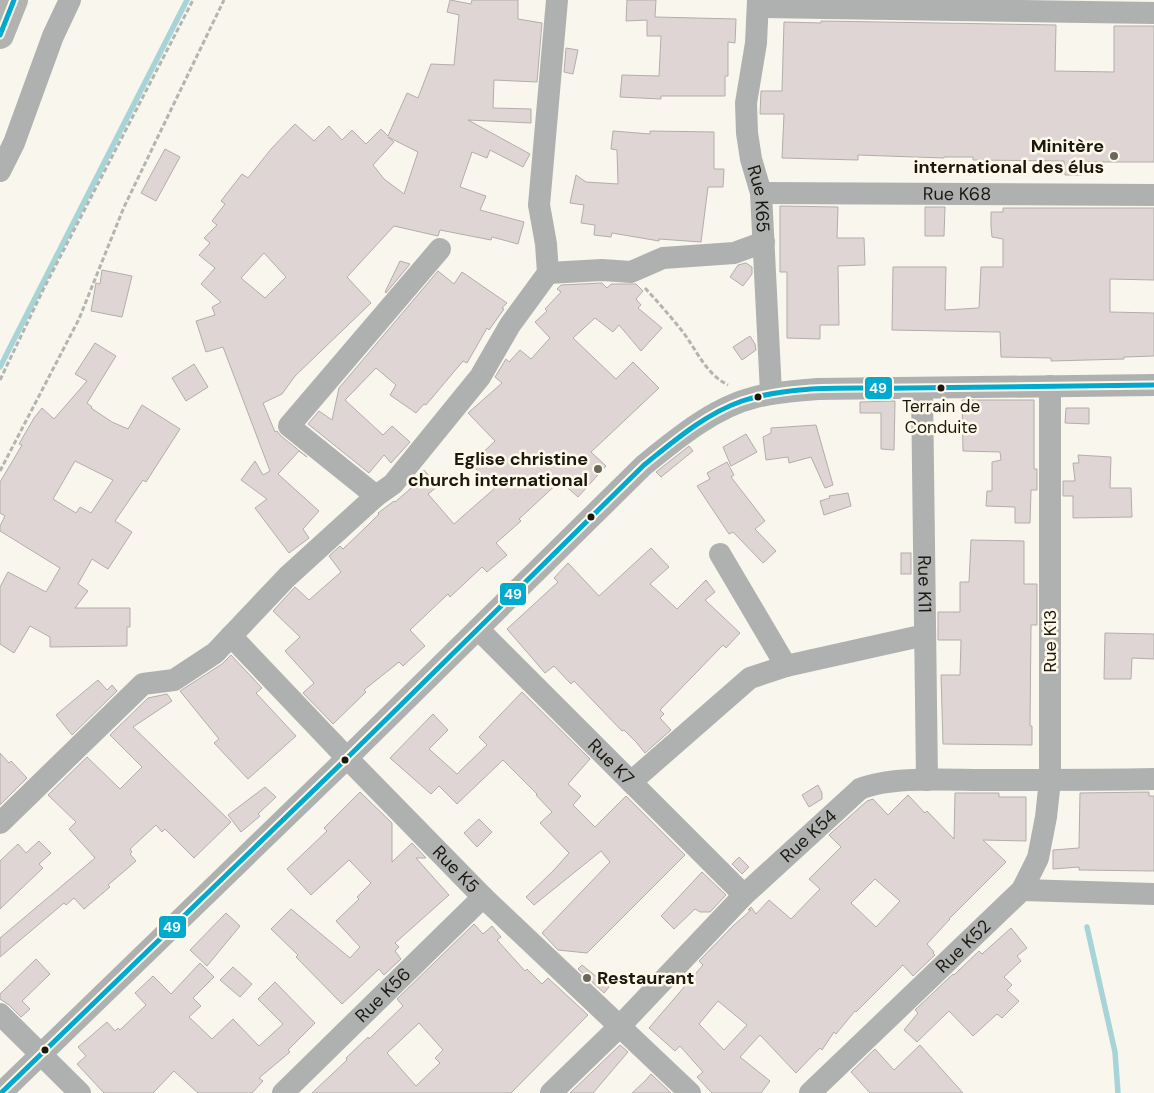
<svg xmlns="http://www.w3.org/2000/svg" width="1154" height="1093" font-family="'DM Sans',sans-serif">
  <rect width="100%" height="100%" fill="#f9f6ed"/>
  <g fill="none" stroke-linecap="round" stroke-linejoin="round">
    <g stroke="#a7d4d7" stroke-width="5.5">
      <polyline points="0,367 187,0"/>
      <polyline points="1087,927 1115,1052 1118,1093"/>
    </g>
  </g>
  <g fill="#e0d5d5" stroke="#b2adab" fill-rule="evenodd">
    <path d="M450,0L471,4L472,0H518V19L542,23L537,82L494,80L493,108L531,109V123L468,120L530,154L523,167L490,150L487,158L472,152L460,187L486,196L480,210L524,222L518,244L492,237L491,240L440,230L438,236L394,226L347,277L371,303L295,376L282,394L263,403L275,432L277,431L281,436L307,457L299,451L278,474L319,511L303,529L309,538L289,553L255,508L267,499L241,480L255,461L263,475L270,471L223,347L206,352L196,321L215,315L212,307L221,302L201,284L215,268L199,255L210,243L204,238L217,225L212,221L225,204L221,201L242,174L248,178L271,149L295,124L314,141L329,126L342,140L352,130L366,144L381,129L388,136L407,93L418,98L431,64L454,65L459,15L447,12ZM388,137L418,152L404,194L384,179L373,165L394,142ZM264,253L286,277L265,298L241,278Z"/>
    <polygon points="627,0 656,0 655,17 736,19 735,43 728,42 728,76 725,76 725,96 661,96 661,99 620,97 622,75 659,76 661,36 647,36 647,20 626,21"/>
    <polygon points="821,21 1056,25 1055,71 1114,72 1114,26 1154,26 1154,162 1081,162 1082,175 1065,175 1064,161 973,160 973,157 944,157 944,158 858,155 858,160 782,158 784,114 760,114 761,91 782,91 784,22 821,23"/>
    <polygon points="566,48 578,50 573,74 564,72"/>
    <polygon points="613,131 650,134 650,131 714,132 714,169 724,169 723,187 708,187 701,242 659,239 659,241 612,233 611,237 594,235 595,225 581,223 584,205 570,203 576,175 586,182 618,184 617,150 611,149"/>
    <polygon points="165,149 180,157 156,201 141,193"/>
    <polygon points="780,206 838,207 837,238 864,238 865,265 838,266 839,325 820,325 820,339 787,338 787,272 780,272"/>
    <polygon points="925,207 945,207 944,236 925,236"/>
    <polygon points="1003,208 1154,208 1154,280 1110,279 1110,312 1154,313 1154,356 1124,357 1124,359 1051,361 1051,358 1001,357 1000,332 892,330 893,267 946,267 945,310 979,308 981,267 1003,267 1003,239 992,237 991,227 991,212 1003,212"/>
    <polygon points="400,261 410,264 386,293 385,292"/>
    <polygon points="746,263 752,267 752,274 743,286 730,277 738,265"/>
    <polygon points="102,270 132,276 122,317 91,311 96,283 100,284"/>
    <polygon points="438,271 454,284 462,272 507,303 502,308 504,309 489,330 487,328 467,363 463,361 426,405 424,404 416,413 390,395 396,385 376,368 345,400 383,435 392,426 410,442 391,463 384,455 369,473 308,424 319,411 332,420 339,388"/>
    <polygon points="602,283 607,288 611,284 636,284 643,291 636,299 641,305 638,308 662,328 641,351 619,325 613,332 595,318 573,338 616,379 633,362 659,388 591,452 606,466 578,497 560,481 519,519 521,521 496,543 507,555 487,572 482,567 450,597 448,594 410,630 425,646 403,666 399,662 364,690 366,692 333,724 303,693 314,683 285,651 300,637 273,611 295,587 309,600 341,572 329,556 340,546 343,549 366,527 379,514 378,513 394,501 395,502 417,483 414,479 424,470 438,486 428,494 454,524 495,488 471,464 495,441 468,413 502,383 495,377 506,359 509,362 520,350 531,359 550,338 535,322 547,311 545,309 561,292 557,289 561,285"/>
    <polygon points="750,336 755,344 756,350 742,360 733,347"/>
    <path d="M95,343L116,356L87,403L92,407L91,408L112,422L128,429L142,405L180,429L146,482L143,480L115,521L132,532L108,569L92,559L78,584L88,591L75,608H130V627H127V646L50,647V637L30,626L14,653L0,644V587L8,572L46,592L60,568L0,531V526L5,516L0,513V482L22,445L19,444L34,418L42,408L54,419L87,381L75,374ZM75,461L113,480L91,513L80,507L76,513L53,499Z"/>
    <polygon points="194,364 208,387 186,401 172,378"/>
    <polygon points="962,400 1034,400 1034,469 1037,469 1037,490 1031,490 1030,523 1015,523 1015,507 986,506 987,491 992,491 992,462 1001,460 1000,452 963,451"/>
    <polygon points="895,401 894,450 881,449 881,413 860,413 860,402"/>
    <polygon points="1066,408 1089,408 1089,424 1065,423"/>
    <polygon points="816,425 833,485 825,488 811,457 789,463 788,457 766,460 763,437 771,433 771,428"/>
    <polygon points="746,434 757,452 731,466 723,447"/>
    <polygon points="689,446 693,451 661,477 656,472"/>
    <polygon points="1078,455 1111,457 1110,488 1131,488 1132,517 1073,518 1073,496 1063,496 1063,481 1075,481 1073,463 1079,463"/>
    <polygon points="727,462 734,475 731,477 765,521 755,529 776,551 763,563 733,532 729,534 697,486 710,479 707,473"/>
    <polygon points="848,493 851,506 824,515 820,501 830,498 829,496"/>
    <polygon points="971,540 1024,541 1024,584 1037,584 1037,625 1031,625 1030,726 1032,726 1032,745 943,744 941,675 960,675 961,640 938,640 938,612 960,612 960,582 969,582"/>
    <polygon points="651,548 669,567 650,584 677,609 706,580 715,592 705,600 740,633 726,648 723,645 660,710 664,714 660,718 671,730 645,753 636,742 624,730 622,731 574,681 571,684 554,666 545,673 507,629 558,582 554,578 568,563 599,596"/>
    <rect x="901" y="553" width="10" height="21"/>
    <polygon points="1105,633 1154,634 1154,659 1132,658 1131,679 1104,679"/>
    <polygon points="231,655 262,688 256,693 296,736 248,779 214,743 219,739 180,691 222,664"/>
    <polygon points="98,680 107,690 112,685 117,691 72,735 56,715"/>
    <polygon points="522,692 590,759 568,784 581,796 573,805 595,827 626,796 685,855 587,953 558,950 542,933 610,862 601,851 534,905 526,897 554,870 569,853 540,823 552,812 536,795 537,794 503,760 457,804 439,786 431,794 390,758 433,714 448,730 429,749 457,774 487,745 479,737"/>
    <polygon points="167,694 172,701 133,727 231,822 194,858 165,829 162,832 156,825 130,849 132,852 130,854 136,861 108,885 110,887 84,909 74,898 66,905 64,903 0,957 0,938 95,858 69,829 76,822 48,795 87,757 120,789 142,767 110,735 148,698"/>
    <polygon points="0,753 9,763 11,761 27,778 0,805"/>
    <polygon points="818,785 822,793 822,799 809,807 802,795"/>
    <polygon points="265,787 276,797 258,814 260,816 241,832 228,815"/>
    <polygon points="360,792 392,823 392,862 412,843 426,858 416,858 449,895 395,943 399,947 395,951 401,959 384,975 379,969 342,1004 296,957 298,955 271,929 291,909 350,958 360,947 336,921 359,899 357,897 371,883 349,860 311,895 287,869 327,831 324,828"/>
    <polygon points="1149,792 1149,796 1154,796 1154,871 1079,870 1079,867 1053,869 1053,850 1079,848 1080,793"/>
    <path d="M955,793H999V797H1026V841L983,840L1006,862L949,919H950L927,944L934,952L933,953L935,955L913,976L903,965L856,1012L855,1011L836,1034L834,1032L822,1050L820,1048L796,1073L760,1035L740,1057L770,1081L761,1093H712L697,1077L703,1072L680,1046L675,1051L649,1028L703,965L699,961L733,926L751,910H748L751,907L756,914L769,900L791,919L820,889L809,879L841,847L829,835L867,801L873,799L888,815L908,795L925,813L927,811L954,839ZM875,879L900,901L876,927L851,903ZM718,1001L747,1025L724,1050L699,1024Z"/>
    <polygon points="479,819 492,832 477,847 464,833"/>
    <polygon points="39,841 51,853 39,864 43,868 0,909 0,861 18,844 26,853"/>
    <polygon points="739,857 749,867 742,874 732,864"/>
    <polygon points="702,872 726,895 710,912 700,912 695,909 674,929 661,916"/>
    <polygon points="226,913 240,926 207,966 190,950"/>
    <path d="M474,924L483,934L492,926L501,937L497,940L525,971L527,969L542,984L548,978L588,1015L511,1093H312L347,1060L346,1058L368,1037L369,1039L403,1006L397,999ZM419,1023L443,1050L435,1058L440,1063L416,1086L387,1053Z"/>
    <polygon points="1011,928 1027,948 1017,956 1021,961 1004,977 1012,985 1007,990 1019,1001 1002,1018 997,1014 973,1036 949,1011 917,1042 904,1030 918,1013 915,1010 953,974 954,975 979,951 982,954"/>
    <polygon points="36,959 50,974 22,1001 30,1009 21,1017 9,1005 0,999 0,994"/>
    <polygon points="200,963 214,977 193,998 201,1006 189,1017 212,1039 233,1019 259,1046 283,1024 258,999 275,982 315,1023 288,1050 290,1052 259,1078 263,1081 252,1093 198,1093 174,1071 153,1093 104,1093 77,1064 86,1056 78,1047 107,1022 115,1031 118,1028 120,1030 146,1005 135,993 153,976 171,994"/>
    <polygon points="582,965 609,987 604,993 578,969"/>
    <polygon points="233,967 252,984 240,997 220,980"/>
    <polygon points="620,1045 628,1052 593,1093 570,1093"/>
    <polygon points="920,1045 963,1093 870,1093 851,1072 875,1049 894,1070"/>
    <polygon points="651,1074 671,1093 632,1093 645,1081"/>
  </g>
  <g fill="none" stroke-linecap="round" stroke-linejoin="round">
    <g stroke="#b4b5b2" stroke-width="3" stroke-dasharray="5 2.5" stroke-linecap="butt">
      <path d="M645,288C658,302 671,317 683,332C697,351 706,374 728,385"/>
      <polyline points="0,380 43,290 193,0"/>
      <polyline points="0,471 79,319 124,207 224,0"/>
    </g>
    <g stroke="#afb1b1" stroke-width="22">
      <path id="s1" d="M758,0L756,43L746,103L747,133L751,159L761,193L771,393"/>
      <polyline points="758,7 1154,13"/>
      <polyline points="0,171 14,143 53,36 70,0"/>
      <path id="s2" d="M761,193L1154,195"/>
      <polyline points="548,273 602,270 631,272 663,258 734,253 764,242"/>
      <path id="s3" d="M922,388L927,780"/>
      <polyline points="376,496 289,426 440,249"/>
      <polyline points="720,554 786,666"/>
      <path id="s4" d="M478,629L744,895"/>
      <path id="s5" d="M231,636L347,758L483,897L690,1093"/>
      <polyline points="631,782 750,678 786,666 925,635"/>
      <polyline points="0,823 143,684 174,680 215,653 287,577 376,496 393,484 480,377 510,325 548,273 546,244 539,205 557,0"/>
      <polyline points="1022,890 1154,894"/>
      <polyline points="0,1014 80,1093"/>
      <path d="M1,1093L347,758L644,465C676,439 714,407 756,397C776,392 796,391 817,389L1154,385"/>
      <path id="s6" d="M283,1093L483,897"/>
      <path id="s7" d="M551,1093L619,1027L744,895L860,789C891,776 947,780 982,780C1039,780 1097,780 1154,779"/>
      <path id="s8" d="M810,1093L1022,890L1038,858L1046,817L1050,780V386"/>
    </g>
    <polyline stroke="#b2b3b1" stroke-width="28" points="0,35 14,0"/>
    <defs>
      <g id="bus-1">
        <polyline points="0,35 14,0"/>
        <path d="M1,1093L347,758L644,465C674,441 705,414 742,401C794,384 853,389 908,388C990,387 1072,386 1154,385"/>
      </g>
    </defs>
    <use href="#bus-1" stroke="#fef9e8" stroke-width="9"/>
    <use href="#bus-1" stroke="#00a9ce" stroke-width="5"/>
  </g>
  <g fill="#68665d" stroke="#fef9e8" stroke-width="2">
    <circle cx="1114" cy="156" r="5"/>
    <circle cx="598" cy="469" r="5"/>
    <circle cx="587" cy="978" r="5"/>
  </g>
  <g fill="#1a1810" stroke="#fef9e8" stroke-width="2">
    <circle cx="941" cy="388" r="4.5"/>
    <circle cx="758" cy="397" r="4.5"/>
    <circle cx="591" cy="517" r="4.5"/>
    <circle cx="345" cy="760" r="4.5"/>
    <circle cx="45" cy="1050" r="4.5"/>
  </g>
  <g text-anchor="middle" stroke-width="5" stroke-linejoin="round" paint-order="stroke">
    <g font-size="17" fill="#1a1810" stroke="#fef9e8">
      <text x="941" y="412">Terrain de<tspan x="941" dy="21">Conduite</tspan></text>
    </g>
    <g font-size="18" font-weight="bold" fill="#1a1810" stroke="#fef9e8" text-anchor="end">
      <text x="1104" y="152">Minitère<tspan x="1104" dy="21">international des élus</tspan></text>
      <text x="588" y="465">Eglise christine<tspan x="588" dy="21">church international</tspan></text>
      <text x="597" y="984" text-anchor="start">Restaurant</text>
    </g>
    <g font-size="18" fill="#1a1810" stroke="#fef9e8">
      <text dy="6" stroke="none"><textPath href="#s2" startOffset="196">Rue K68</textPath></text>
      <text dy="6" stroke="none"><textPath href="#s1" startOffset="201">Rue K65</textPath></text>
      <text dy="6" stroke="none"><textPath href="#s3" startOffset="196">Rue K11</textPath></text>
      <text transform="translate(1050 641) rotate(-90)" y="6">Rue K13</text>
      <text dy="6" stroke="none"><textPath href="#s4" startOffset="188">Rue K7</textPath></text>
      <text dy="6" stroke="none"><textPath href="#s7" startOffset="364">Rue K54</textPath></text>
      <text dy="6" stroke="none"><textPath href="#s5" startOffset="324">Rue K5</textPath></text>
      <text dy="6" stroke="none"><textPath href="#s8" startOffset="212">Rue K52</textPath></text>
      <text dy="6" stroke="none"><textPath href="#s6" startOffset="140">Rue K56</textPath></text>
    </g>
  </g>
  <g stroke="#fef9e8" stroke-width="2">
    <rect x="864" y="376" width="29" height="24" rx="5" fill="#00a9ce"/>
    <rect x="499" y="582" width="28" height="24" rx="5" fill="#00a9ce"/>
    <rect x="158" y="915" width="29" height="24" rx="5" fill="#00a9ce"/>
  </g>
  <g font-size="14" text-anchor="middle" font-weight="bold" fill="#fff">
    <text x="878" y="393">49</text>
    <text x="513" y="599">49</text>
    <text x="172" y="932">49</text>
  </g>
</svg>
